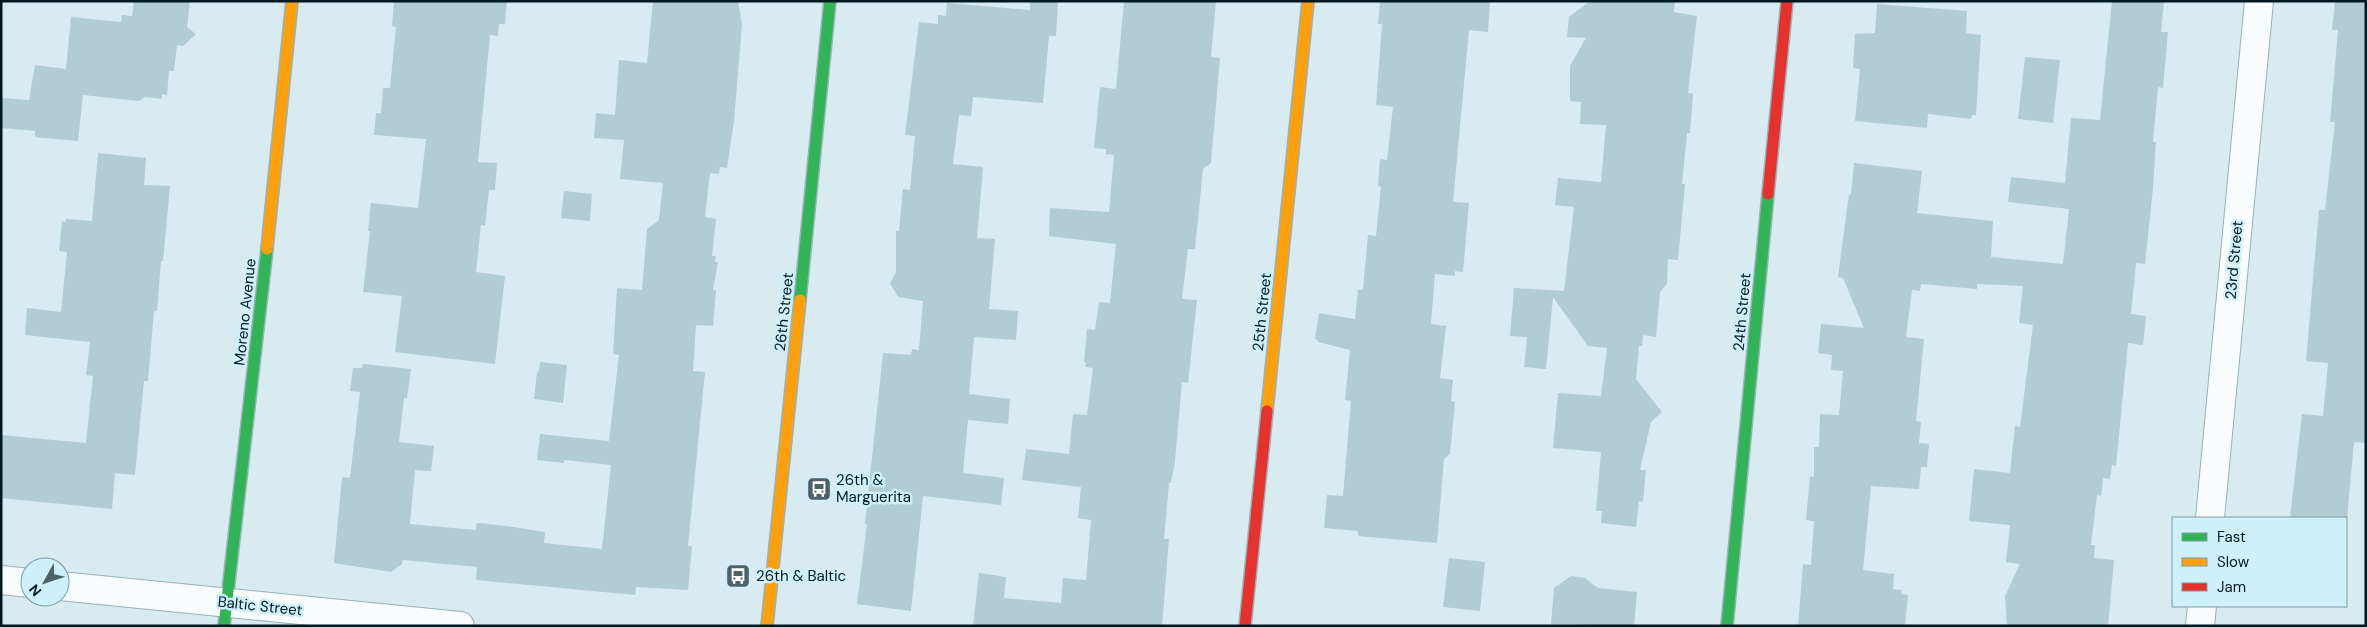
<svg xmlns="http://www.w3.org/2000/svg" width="2367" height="627" font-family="'DM Sans',sans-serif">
  <rect width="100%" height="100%" fill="#d8ebf0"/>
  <g fill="#b1ccd3">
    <polygon points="134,1 190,1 187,27 196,34 183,46 177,45 174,71 169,71 167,95 162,94 162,99 145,97 139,101 83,95 78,141 35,137 35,131 1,128 1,98 29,100 35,65 66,69 71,17 121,22 122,15 132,16"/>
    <polygon points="394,1 507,1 505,24 499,24 498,36 490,35 478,162 497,163 495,190 489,190 485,226 481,225 476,272 505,276 495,364 395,352 402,296 363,292 370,231 368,231 371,203 418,208 426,139 374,135 376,113 381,113 383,88 390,88 396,27 392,26"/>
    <polygon points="653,1 738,1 742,24 734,121 727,168 720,167 719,174 710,173 705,217 716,219 712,256 716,256 715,262 718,262 713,290 716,290 713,326 696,325 693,371 705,372 688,546 692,546 688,590 636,587 635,595 476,580 477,567 403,560 402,564 391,572 334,563 342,477 350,478 360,392 350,391 353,368 362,368 363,364 411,369 407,398 404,398 399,442 434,446 431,471 415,470 410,524 476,530 476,524 479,523 506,526 545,532 544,543 602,549 611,465 564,460 564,463 537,460 540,434 609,441 619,355 613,354 617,288 642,290 647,229 659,220 663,183 620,179 624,140 594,138 596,113 615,115 619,60 647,63"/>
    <polygon points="1030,1 1058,1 1056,36 1049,36 1043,103 973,97 971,116 959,115 953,164 983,167 977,238 995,239 989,309 1018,311 1016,340 974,337 969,394 1010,399 1008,424 968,420 963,473 1004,478 1001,505 923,496 911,611 857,604 867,524 865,524 883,353 911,355 912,349 919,350 923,301 898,297 890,283 896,273 896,231 899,231 903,189 910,190 915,136 905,135 919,22 938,24 938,15 946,16 947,3 1030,10"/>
    <polygon points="1124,1 1216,1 1211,57 1220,58 1211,163 1203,169 1195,249 1188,249 1182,299 1197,300 1188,383 1182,382 1175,461 1171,483 1169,483 1164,539 1169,539 1162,626 973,626 979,573 1006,577 1004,598 1061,603 1063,578 1086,580 1091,520 1078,518 1081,487 1022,480 1026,449 1069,454 1073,414 1087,415 1093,368 1085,367 1086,362 1084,362 1087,329 1095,330 1099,302 1110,303 1116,244 1049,236 1050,208 1109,212 1114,155 1106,154 1106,149 1094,148 1100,87 1116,89"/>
    <polygon points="1380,1 1490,1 1488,32 1469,30 1453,202 1469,203 1463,272 1455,271 1455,276 1435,274 1431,324 1446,326 1440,378 1453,380 1451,401 1455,402 1450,454 1444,459 1437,543 1358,536 1358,531 1324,528 1327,495 1343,496 1351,401 1345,400 1350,350 1318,342 1318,340 1315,339 1319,313 1355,319 1358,290 1363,290 1368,235 1376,236 1381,187 1378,186 1380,159 1387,160 1393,107 1376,105 1382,24 1378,24"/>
    <polygon points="1590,1 1675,1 1674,12 1697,16 1688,93 1693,94 1690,133 1687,133 1682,184 1685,184 1678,260 1668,259 1667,284 1660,292 1656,337 1643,335 1642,346 1639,346 1636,379 1662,412 1651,422 1640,470 1646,470 1643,502 1639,501 1636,527 1601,523 1602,511 1596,511 1601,452 1553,448 1558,393 1601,396 1607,348 1588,346 1553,297 1546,369 1524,367 1527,337 1510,336 1514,288 1564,291 1574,207 1555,205 1558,178 1601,182 1606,125 1580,124 1581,102 1570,101 1570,66 1586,38 1567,37 1569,17"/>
    <polygon points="2112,1 2164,1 2161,32 2168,32 2163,88 2158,87 2153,142 2156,142 2153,188 2145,264 2136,263 2131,314 2146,316 2143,345 2128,343 2116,466 2112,465 2110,479 2103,478 2101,496 2097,495 2091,545 2095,545 2094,558 2114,560 2108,626 2007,626 2005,596 2020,564 2006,562 2010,525 1969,521 1974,469 2010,473 2015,426 2020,427 2033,325 2019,323 2023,286 1977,284 1977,289 1921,284 1920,291 1912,290 1906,337 1924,339 1916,421 1921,422 1919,443 1929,444 1927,467 1921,467 1919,489 1871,486 1863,570 1894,574 1893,589 1902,590 1901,594 1908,595 1905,626 1798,626 1803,564 1811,565 1814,521 1806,520 1810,476 1814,477 1814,447 1819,447 1820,414 1839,415 1843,371 1831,370 1832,355 1818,353 1821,324 1864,328 1843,278 1838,277 1849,194 1851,195 1854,163 1922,171 1917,213 1993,221 1991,257 2063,264 2069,209 2008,202 2011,177 2065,183 2071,118 2100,120"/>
    <polygon points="2335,1 2366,1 2366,443 2354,442 2347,518 2290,518 2302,414 2323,416 2328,363 2306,361 2319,210 2325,210 2335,122 2330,122 2338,30 2332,30"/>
    <polygon points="1877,4 1967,11 1966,33 1981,35 1976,115 1972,115 1971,119 1928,114 1927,128 1855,121 1860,69 1853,68 1855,34 1875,33"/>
    <polygon points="2025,57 2060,60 2053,123 2018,119"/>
    <polygon points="98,153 146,158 144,185 170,186 163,261 161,261 157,311 154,311 148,381 144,381 135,475 115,473 112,509 1,498 1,435 86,443 93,376 86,375 90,342 25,335 27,308 61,312 67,252 59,251 62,221 66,222 66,219 92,221"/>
    <polygon points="564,191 592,194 590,221 561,218"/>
    <polygon points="540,362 567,365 563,403 534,399 537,372 539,371"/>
    <polygon points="1449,558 1485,562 1480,611 1443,607"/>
    <polygon points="1571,576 1585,578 1598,588 1637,592 1634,626 1551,624 1554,588"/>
  </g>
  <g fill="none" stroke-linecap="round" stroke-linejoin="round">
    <defs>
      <g id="street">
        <polyline points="2210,518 2259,1"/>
        <polyline points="1,580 30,583"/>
        <polyline points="60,586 460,626"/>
        <polyline points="2200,626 2202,606"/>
      </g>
      <g id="fast">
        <polyline points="800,300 830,1"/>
        <polyline points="224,626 267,249"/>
        <polyline points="1727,626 1768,194"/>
      </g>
      <g id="slow">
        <polyline points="267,249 292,1"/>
        <polyline points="1267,411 1308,1"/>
        <polyline points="767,626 800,300"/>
      </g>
      <g id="jam">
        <polyline points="1768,194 1787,1"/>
        <polyline points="1245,626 1267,411"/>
      </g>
    </defs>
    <use href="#street" stroke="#97b2ba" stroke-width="30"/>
    <use href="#fast" stroke="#97b2ba" stroke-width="14"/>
    <use href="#slow" stroke="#97b2ba" stroke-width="14"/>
    <use href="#jam" stroke="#97b2ba" stroke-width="14"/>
    <use href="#street" stroke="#f9fcfd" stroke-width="28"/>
    <use href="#fast" stroke="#30b455" stroke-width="11"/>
    <use href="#slow" stroke="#ff9f0a" stroke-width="11"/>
    <use href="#jam" stroke="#e5322d" stroke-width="11"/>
  </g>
  <defs>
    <symbol id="bus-square" viewBox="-11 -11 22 22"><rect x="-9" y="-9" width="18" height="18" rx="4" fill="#4c6269" stroke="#cef0fb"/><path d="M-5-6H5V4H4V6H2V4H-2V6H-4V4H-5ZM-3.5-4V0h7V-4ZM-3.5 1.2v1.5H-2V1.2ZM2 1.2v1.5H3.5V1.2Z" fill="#fff"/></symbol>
  </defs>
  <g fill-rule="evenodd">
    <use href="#bus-square" x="805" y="475" width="28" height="28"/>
    <use href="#bus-square" x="724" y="562" width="28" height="28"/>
  </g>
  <g text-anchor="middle" stroke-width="5" stroke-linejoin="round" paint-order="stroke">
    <g font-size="15" fill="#001920" stroke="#cef0fb">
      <text transform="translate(2234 260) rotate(-85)" y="5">23rd Street</text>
      <text transform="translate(245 312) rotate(-84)" y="5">Moreno Avenue</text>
      <text transform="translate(784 312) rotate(-84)" y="5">26th Street</text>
      <text transform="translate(1262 312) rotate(-84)" y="5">25th Street</text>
      <text transform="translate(1742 312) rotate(-85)" y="5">24th Street</text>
      <text transform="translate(260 606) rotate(6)" y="5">Baltic Street</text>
    </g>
    <g font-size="15" fill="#001920" stroke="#cef0fb" text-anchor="start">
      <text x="836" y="485">26th &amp;<tspan x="836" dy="17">Marguerita</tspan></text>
      <text x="756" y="581">26th &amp; Baltic</text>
    </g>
  </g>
  <rect width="2367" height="627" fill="none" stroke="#001920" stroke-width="5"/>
  <rect x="2172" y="517" width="175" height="90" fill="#cef0fb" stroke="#7c9aa3"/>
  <rect x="2182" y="533" width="25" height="8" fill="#30b455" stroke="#7c9aa3"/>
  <text x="2217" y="542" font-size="15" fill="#001920">Fast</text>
  <rect x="2182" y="558" width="25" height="8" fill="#ff9f0a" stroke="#7c9aa3"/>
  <text x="2217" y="567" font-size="15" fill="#001920">Slow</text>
  <rect x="2182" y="583" width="25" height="8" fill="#e5322d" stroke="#7c9aa3"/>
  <text x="2217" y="592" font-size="15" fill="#001920">Jam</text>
  <g transform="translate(45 582) rotate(230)"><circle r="24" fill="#cef0fb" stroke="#7c9aa3"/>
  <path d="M0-4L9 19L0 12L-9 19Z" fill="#4c6269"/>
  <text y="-8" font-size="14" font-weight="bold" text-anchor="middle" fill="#001920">N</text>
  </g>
</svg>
